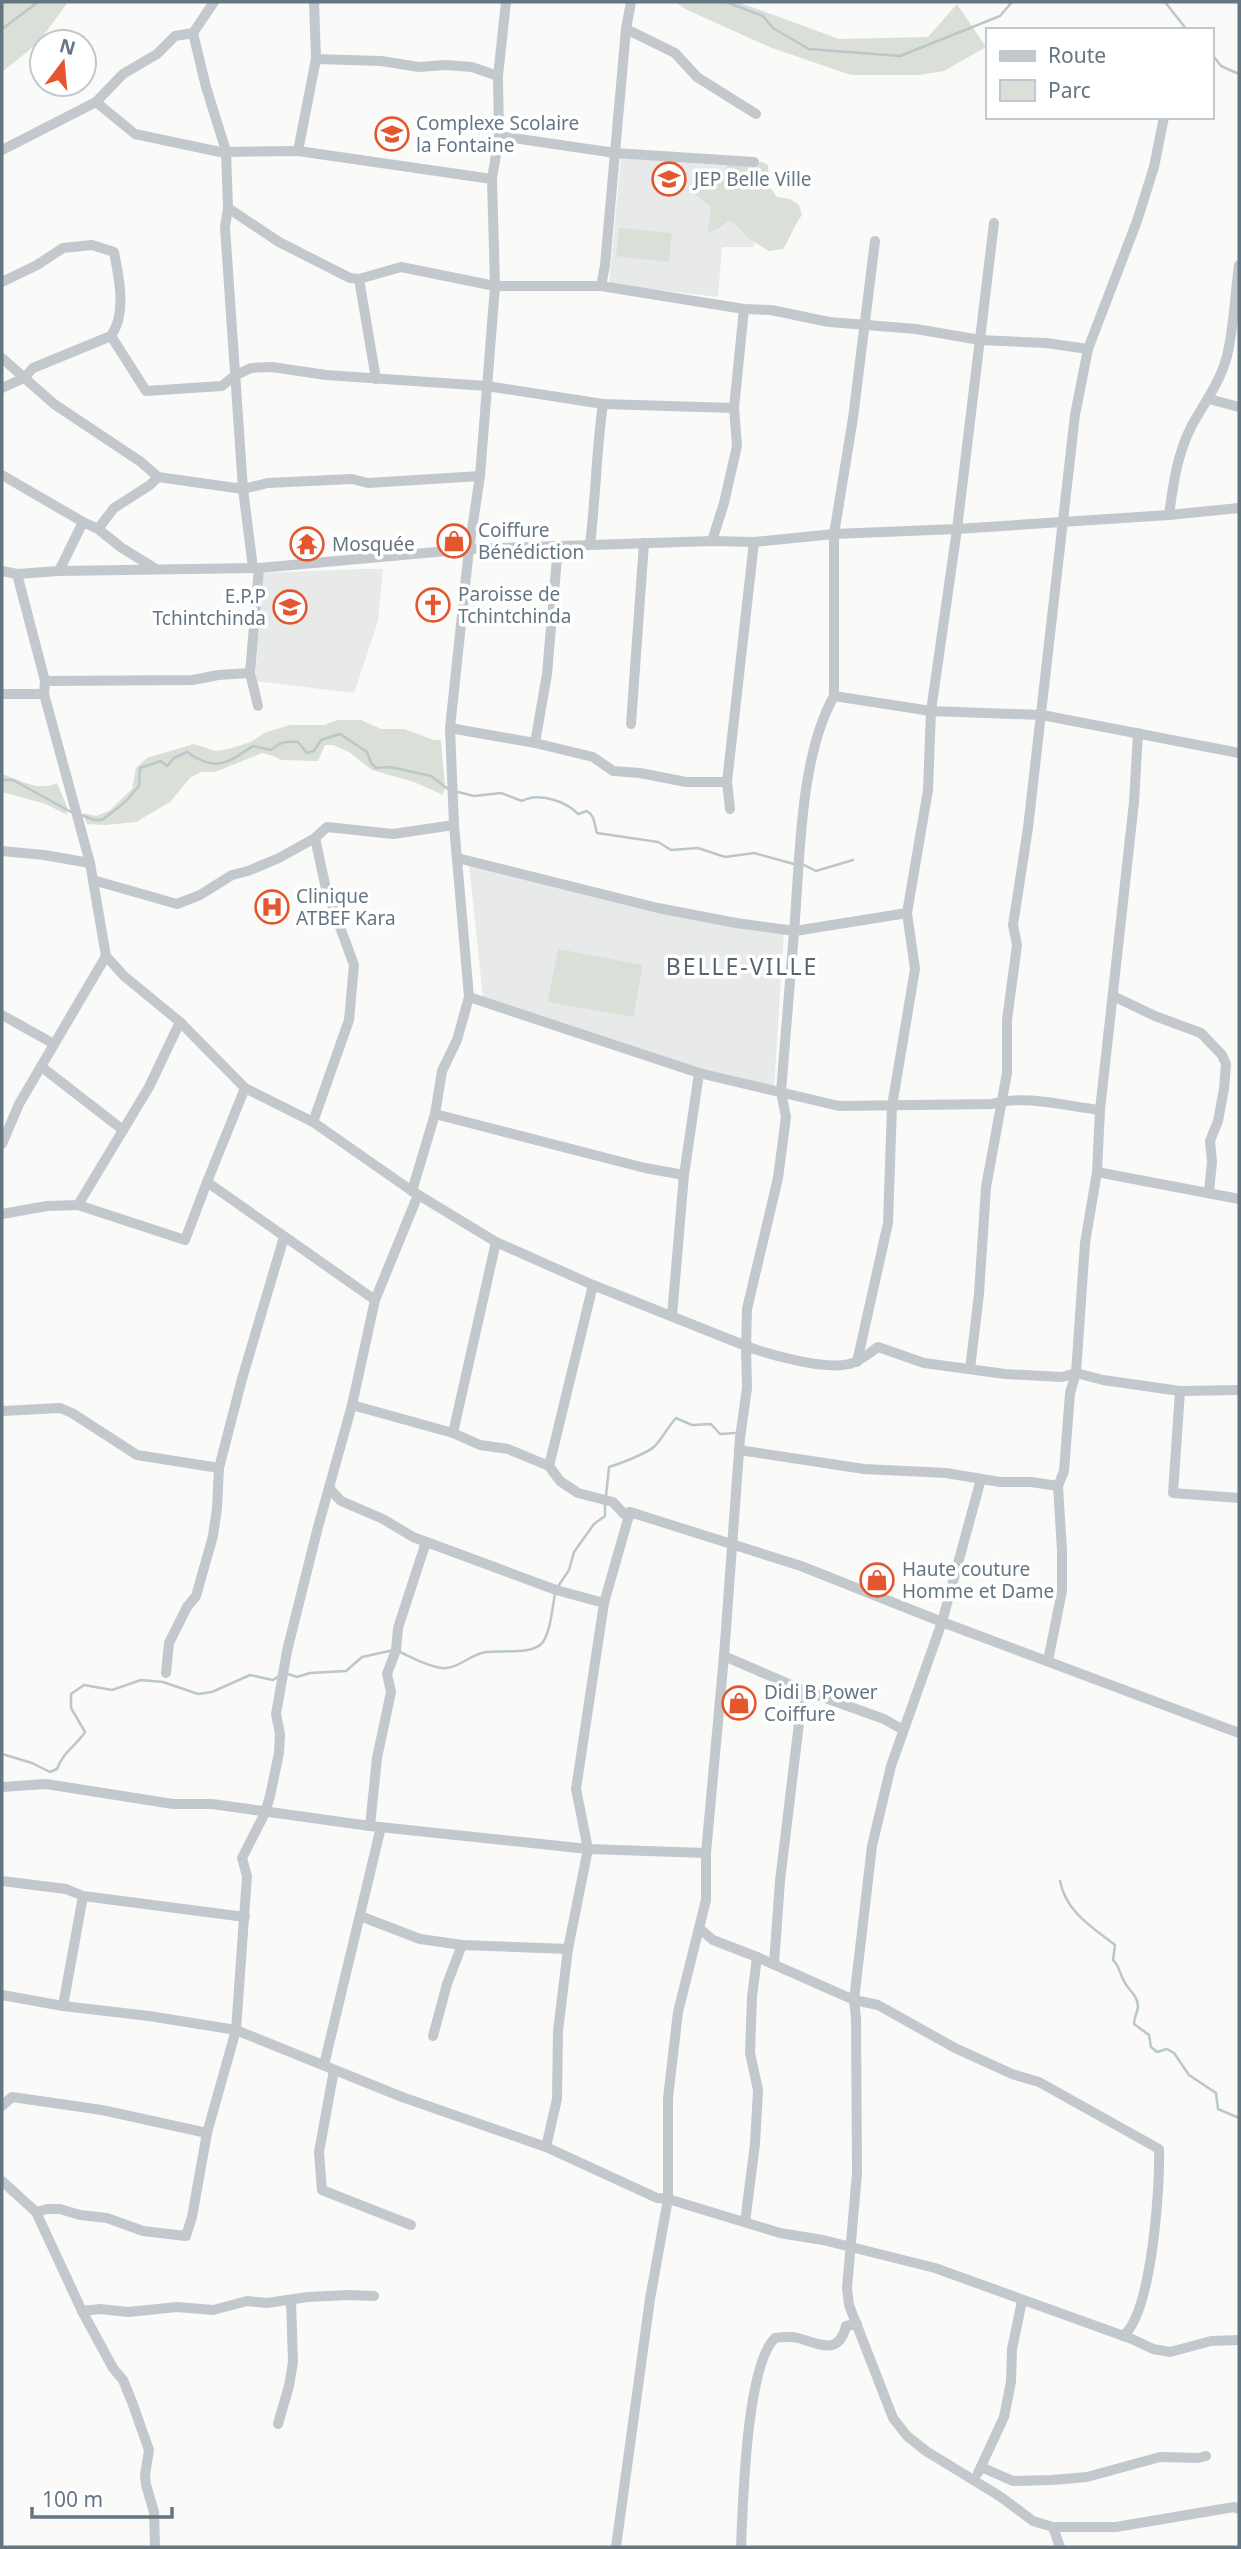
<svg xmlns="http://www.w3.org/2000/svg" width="1241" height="2549" font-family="'Noto Sans',sans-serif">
  <rect width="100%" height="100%" fill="#fafaf8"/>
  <g fill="#e8e9e9">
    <polygon points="621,158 765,168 754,247 722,247 718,297 609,284"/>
    <polygon points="360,569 383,569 378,621 354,693 255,681 263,573"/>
    <polygon points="469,865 784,931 774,1089 702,1071 483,997"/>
  </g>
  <g fill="#dadfd7">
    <polygon points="2,2 68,2 38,43 2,72"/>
    <polygon points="676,2 738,2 839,39 928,37 957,4 986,47 944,71 919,75 851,75 772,48 685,9"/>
    <path d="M762,162L768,165L769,186L777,197L790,199L799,205L802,215C793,226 791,238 783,249L769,251L748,238L734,223L728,221L718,229L708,232L711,207L696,195C697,178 703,167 723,173L728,163Z"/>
    <polygon points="619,228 672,233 669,262 616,256"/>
    <polygon points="338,720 361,720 381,729 404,729 434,740 441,740 445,787 443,795 414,782 372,770 349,752 333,745 325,745 318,761 281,760 274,756 262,753 215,772 201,772 191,777 170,802 136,822 105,825 87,824 83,813 96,816 109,811 132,789 136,768 147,758 194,744 216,751 228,749 251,742 264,733 290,725 324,725"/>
    <path d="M2,774C21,780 37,792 57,783L67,807V815L46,804L2,792Z"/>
    <polygon points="558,949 643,965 633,1017 548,1002"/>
  </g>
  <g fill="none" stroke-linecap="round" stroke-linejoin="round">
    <g stroke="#bbc7cb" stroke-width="2.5">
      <polyline points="726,2 763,16 773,28 809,49 900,56 1000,16 1012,2"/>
      <polyline points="1165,2 1187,30"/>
      <polyline points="2,29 38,2"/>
      <polyline points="1211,53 1221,66 1239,74"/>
      <polyline points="2,780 13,780 71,812"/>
      <path d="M458,792L474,796L501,793L522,801C538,792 566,801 578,814L587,811C595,816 594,823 597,833L658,842L671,850L698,848L725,857L754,853L794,864"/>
      <path d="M81,815L94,820H102L124,803L139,786L140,768L161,761L167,766L174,758L187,752C215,772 226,764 253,746L271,750C280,742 286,741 298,742L307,753L314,751L321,740L340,734L367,752L371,763L376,768L390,767L431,776L448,789"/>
      <polyline points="800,863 816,871 853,860"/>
      <path d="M606,1496L609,1467C619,1464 648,1453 655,1446C663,1437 668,1427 676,1418L692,1425L711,1424L720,1434L735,1433"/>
      <polyline points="557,1588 569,1570 574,1552 594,1524 605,1516 605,1503"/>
      <path d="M400,1652C413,1658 426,1666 441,1668C458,1670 470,1654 486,1652C502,1650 534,1655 543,1642C551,1629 552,1609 555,1594"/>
      <polyline points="288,1674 297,1677 310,1673 346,1671 362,1657 394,1650"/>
      <path d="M2,1754L32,1763L50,1772L57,1769C63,1752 76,1746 85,1732L71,1708V1694L84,1685L112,1690L141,1680L163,1682L198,1694L212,1692L250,1675L273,1680L279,1676"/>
      <path d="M1060,1881C1066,1912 1092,1927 1115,1945L1113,1960C1120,1966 1119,1973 1124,1981C1128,1990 1138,1995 1138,2007C1137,2014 1134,2017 1134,2024L1149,2035L1151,2047L1157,2052L1167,2049L1174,2053L1189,2075L1216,2093L1218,2109L1239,2118"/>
    </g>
    <g stroke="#c3c8cc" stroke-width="10">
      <polyline points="626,29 675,53 697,77 756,114"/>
      <polyline points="193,33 206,87 226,151 228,208 225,227 243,489 253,568"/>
      <path d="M316,59L381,61L419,67L445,65L472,67L498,76L499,136L492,179L495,286L480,476L469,549L450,728L454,825L469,997L699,1073L839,1106L991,1104C1025,1094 1065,1106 1100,1110"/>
      <polyline points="498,76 506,2"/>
      <polyline points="96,102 135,134 220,152 298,151 492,179"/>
      <polyline points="499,136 615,153 754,162"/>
      <polyline points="2,150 96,102 123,74 157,54 175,36 193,33 214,2"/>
      <polyline points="298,151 316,59 314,2"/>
      <polyline points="228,208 279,242 350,278 359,279 401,267 495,286 601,286 744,309 771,310 829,322 916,329 980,340 1046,343 1088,349"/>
      <polyline points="875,241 853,418 834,534 834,696 931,711 1042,715 1239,753"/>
      <polyline points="359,279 376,379"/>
      <path d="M2,282L37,265L63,248L92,245L114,252C119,278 127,313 111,336L33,368L24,378L2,388"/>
      <polyline points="601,286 605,265 626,29 631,2"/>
      <polyline points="111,336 146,391 222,386 234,376 251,368 272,367 326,375 487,386 603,404 734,408"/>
      <polyline points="2,358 54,404 141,462 158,477 243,489 268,483 352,479 368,483 480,476"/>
      <polyline points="1209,399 1239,407"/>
      <polyline points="2,475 83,522 59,571"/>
      <path d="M1169,515C1173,485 1177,455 1191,427C1204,403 1220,383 1227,356C1234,327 1235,295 1239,265"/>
      <polyline points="83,522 98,529 114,508 150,485 158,477"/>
      <polyline points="98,529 122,548 156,569"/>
      <polyline points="712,541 724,503 737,446 734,408 744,309"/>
      <path d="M590,544C596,497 596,452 603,404"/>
      <polyline points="2,571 17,574 59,571 259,568 469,549 712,541 754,542 834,534 957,529 1169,515 1239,508"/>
      <polyline points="17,574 45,681 44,694 90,863 106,956 124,976 180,1022 245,1088 313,1122 412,1191 496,1242 593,1285 746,1346 747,1388 740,1438 724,1656 706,1853 706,1900 678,2012 668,2098 668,2199 650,2299 616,2547"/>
      <polyline points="45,681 193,680 218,675 250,673"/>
      <polyline points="2,694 44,694"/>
      <path d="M834,696C799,758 800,862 794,932C790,986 785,1039 781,1092L786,1117L778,1178L747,1309L746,1346C770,1355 824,1370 849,1364C860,1362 869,1353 878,1347L924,1363L1005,1374L1062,1377L1076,1373L1103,1380L1180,1391L1239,1390"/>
      <polyline points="258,706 250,673 259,568"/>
      <polyline points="631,724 644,543"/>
      <polyline points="450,728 535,743 593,757 613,771 640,773 686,782 727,782"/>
      <polyline points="535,743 547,674 558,546"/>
      <polyline points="730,809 727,782 754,542"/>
      <polyline points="2,851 44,855 90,863"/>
      <polyline points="457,858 658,908 736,923 795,931 907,913 928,790 931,711 957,529 994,223"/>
      <polyline points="93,880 177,904 200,895 232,875 248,871 279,858 315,838"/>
      <polyline points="1113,996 1155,1016 1201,1033 1222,1055 1226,1064 1224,1089 1218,1121 1210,1141 1212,1162 1209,1192"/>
      <polyline points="2,1015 54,1044"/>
      <polyline points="43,1068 123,1130"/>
      <polyline points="245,1088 207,1182 375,1300"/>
      <polyline points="435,1114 645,1168 684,1175"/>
      <polyline points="313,1122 349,1020 354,965 326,889 315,838 327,827 393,834 454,825"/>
      <polyline points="2,1144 19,1104 106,956"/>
      <polyline points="1097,1172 1239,1199"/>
      <polyline points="412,1191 435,1114 442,1071 457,1040 469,997"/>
      <polyline points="78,1205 185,1240 207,1182"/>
      <polyline points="2,1214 47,1206 78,1205 149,1087 180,1022"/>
      <polyline points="672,1316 684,1175 699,1073"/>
      <polyline points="857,1362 888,1223 892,1106 915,969 907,913"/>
      <polyline points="970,1369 979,1294 986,1187 1007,1073 1007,1020 1017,945 1013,925 1028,828 1075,415 1088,349 1137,221 1154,167 1164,117"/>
      <polyline points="1180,1391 1173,1493 1239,1498"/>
      <polyline points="352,1405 453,1433 480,1445 508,1449 549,1466 560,1481 578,1493 613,1502 624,1514 630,1512"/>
      <polyline points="2,1411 60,1408 72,1413 137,1455 219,1468"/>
      <polyline points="453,1433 496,1242"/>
      <polyline points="739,1450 864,1469 946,1473 1000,1482 1031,1482 1058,1486"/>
      <polyline points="549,1466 593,1285"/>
      <polyline points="981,1479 942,1622 891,1766 872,1846 854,2000 856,2018 857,2173 847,2288 849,2305 893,2418 907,2436 926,2451 1001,2497 1033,2521 1053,2527 1116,2527 1234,2507 1239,2509"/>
      <polyline points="329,1488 341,1501 383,1519 413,1537 556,1590 604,1603"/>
      <polyline points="724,1656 803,1690 884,1719 903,1730"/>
      <polyline points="1048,1661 1062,1591 1062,1551 1058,1486 1064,1471 1070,1393 1076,1373 1085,1243 1097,1172 1100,1110 1134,802 1138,733"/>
      <polyline points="166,1673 169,1643 187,1607 196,1596 213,1536 217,1508 219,1468 242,1379 284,1237"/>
      <polyline points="2,1787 46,1784 173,1804 212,1804 370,1826 588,1849 706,1853"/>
      <polyline points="370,1826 377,1758 391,1692 387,1674 396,1650 398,1628 426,1542"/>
      <polyline points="2,1881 66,1889 83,1896 245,1917"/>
      <polyline points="360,1916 420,1939 462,1945 568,1949 588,1849 576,1789 604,1603 630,1512 801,1566 942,1622 1239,1733"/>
      <path d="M699,1928L713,1940L757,1957L854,2000L878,2005L955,2048L1012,2074L1039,2082L1159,2149C1160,2188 1152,2313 1123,2336"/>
      <polyline points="774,1964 780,1881 803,1690"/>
      <polyline points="2,1995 63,2006 149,2016 236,2030 402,2097 546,2147 657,2198 668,2199 780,2233 823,2240 935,2268 1132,2339 1153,2349 1170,2352 1211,2341 1239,2340"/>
      <polyline points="63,2006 83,1896"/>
      <polyline points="433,2036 447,1984 462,1945"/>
      <polyline points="324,2065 381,1827"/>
      <polyline points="334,2070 319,2152 322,2190 411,2225"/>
      <polyline points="2,2106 12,2097 102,2110 207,2133"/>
      <polyline points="546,2147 557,2099 558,2031 568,1949"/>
      <polyline points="2,2181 36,2212 82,2311 113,2368 123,2380 132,2402 149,2450 145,2475 146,2485 154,2512 155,2547"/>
      <polyline points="36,2212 47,2209 60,2209 80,2215 107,2218 143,2231 186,2236 192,2217 207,2133 236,2030 247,1876 242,1858 265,1813 270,1796 279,1753 280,1734 276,1714 287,1651 318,1527 352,1405 375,1300 418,1195"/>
      <polyline points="745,2222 755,2144 758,2090 750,2053 752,1997 757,1957"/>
      <polyline points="82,2311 100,2309 128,2312 177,2307 213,2310 247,2301 267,2303 308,2297 348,2295 374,2296"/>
      <polyline points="278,2424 289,2386 293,2362 291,2301"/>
      <polyline points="981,2467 1013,2481 1052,2480 1087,2477 1160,2457 1198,2458 1206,2456"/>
      <polyline points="978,2473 1004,2417 1011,2382 1012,2349 1022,2301"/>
      <polyline points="1053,2527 1060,2547"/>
      <path d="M741,2547C743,2503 746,2366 775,2338C783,2337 790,2336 798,2338C819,2344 839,2356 846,2326L857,2324"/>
    </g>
  </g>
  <defs>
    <symbol id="school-ring" viewBox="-11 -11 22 22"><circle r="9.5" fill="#fff" stroke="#e4572e" stroke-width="1.5"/><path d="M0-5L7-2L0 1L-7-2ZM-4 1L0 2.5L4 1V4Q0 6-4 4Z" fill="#e4572e"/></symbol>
    <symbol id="shop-ring" viewBox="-11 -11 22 22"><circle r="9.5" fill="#fff" stroke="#e4572e" stroke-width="1.5"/><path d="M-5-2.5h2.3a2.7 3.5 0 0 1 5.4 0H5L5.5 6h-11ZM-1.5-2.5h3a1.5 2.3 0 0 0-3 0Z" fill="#e4572e"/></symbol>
    <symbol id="temple-ring" viewBox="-11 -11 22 22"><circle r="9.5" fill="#fff" stroke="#e4572e" stroke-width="1.5"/><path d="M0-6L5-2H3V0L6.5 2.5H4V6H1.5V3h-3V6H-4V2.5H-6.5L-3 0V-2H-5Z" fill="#e4572e"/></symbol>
    <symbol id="church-ring" viewBox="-11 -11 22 22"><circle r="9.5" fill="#fff" stroke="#e4572e" stroke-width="1.5"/><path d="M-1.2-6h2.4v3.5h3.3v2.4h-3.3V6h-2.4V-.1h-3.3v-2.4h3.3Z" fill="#e4572e"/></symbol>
    <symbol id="hospital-ring" viewBox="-11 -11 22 22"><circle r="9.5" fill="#fff" stroke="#e4572e" stroke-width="1.5"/><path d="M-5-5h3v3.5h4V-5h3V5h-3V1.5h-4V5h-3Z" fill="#e4572e"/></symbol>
  </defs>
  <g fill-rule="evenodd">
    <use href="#school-ring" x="373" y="115" width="38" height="38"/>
    <use href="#school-ring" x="650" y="160" width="38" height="38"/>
    <use href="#shop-ring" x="435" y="522" width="38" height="38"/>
    <use href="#temple-ring" x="288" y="525" width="38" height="38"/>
    <use href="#church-ring" x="414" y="586" width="38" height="38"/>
    <use href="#school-ring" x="271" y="588" width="38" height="38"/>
    <use href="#hospital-ring" x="253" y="888" width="38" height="38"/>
    <use href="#shop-ring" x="858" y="1561" width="38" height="38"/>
    <use href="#shop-ring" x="720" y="1684" width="38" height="38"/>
  </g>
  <g text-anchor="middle" stroke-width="7" stroke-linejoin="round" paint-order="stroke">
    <g font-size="19" fill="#657683" stroke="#fff" text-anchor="start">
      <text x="416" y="130">Complexe Scolaire<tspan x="416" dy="22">la Fontaine</tspan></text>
      <text x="694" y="186">JEP Belle Ville</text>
      <text x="478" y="537">Coiffure<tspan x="478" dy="22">Bénédiction</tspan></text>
      <text x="332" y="551">Mosquée</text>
      <text x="458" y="601">Paroisse de<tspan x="458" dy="22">Tchintchinda</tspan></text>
      <text x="266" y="603" text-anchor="end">E.P.P<tspan x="266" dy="22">Tchintchinda</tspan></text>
      <text x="296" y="903">Clinique<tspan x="296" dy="22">ATBEF Kara</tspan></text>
      <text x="902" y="1576">Haute couture<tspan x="902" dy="22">Homme et Dame</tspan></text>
      <text x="764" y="1699">Didi B Power<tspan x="764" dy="22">Coiffure</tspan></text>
    </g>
    <g font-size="23" letter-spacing="2" fill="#57646e" stroke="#fff">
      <text x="742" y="975">BELLE-VILLE</text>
    </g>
  </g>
  <rect width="1241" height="2549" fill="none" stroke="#657683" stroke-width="7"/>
  <rect x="986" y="28" width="228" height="91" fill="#ffffff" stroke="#c1c8cd" stroke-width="2"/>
  <rect x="1000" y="51" width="35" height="10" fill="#c3c8cc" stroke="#c1c8cd" stroke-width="2"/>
  <text x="1048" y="63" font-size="21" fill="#657683">Route</text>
  <rect x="1000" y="80" width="35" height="21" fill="#dadfd7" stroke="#c1c8cd" stroke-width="2"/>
  <text x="1048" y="98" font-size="21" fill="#657683">Parc</text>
  <g transform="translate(63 63) rotate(16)"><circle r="33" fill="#ffffff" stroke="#c1c8cd" stroke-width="2"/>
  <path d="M0-5L12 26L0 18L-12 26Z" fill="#e4572e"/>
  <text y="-10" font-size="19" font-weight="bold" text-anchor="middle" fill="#657683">N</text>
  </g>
  <path d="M32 2507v10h140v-10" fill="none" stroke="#657683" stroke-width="3.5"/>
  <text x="42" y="2507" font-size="21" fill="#657683" stroke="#ffffff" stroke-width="5" paint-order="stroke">100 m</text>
</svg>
